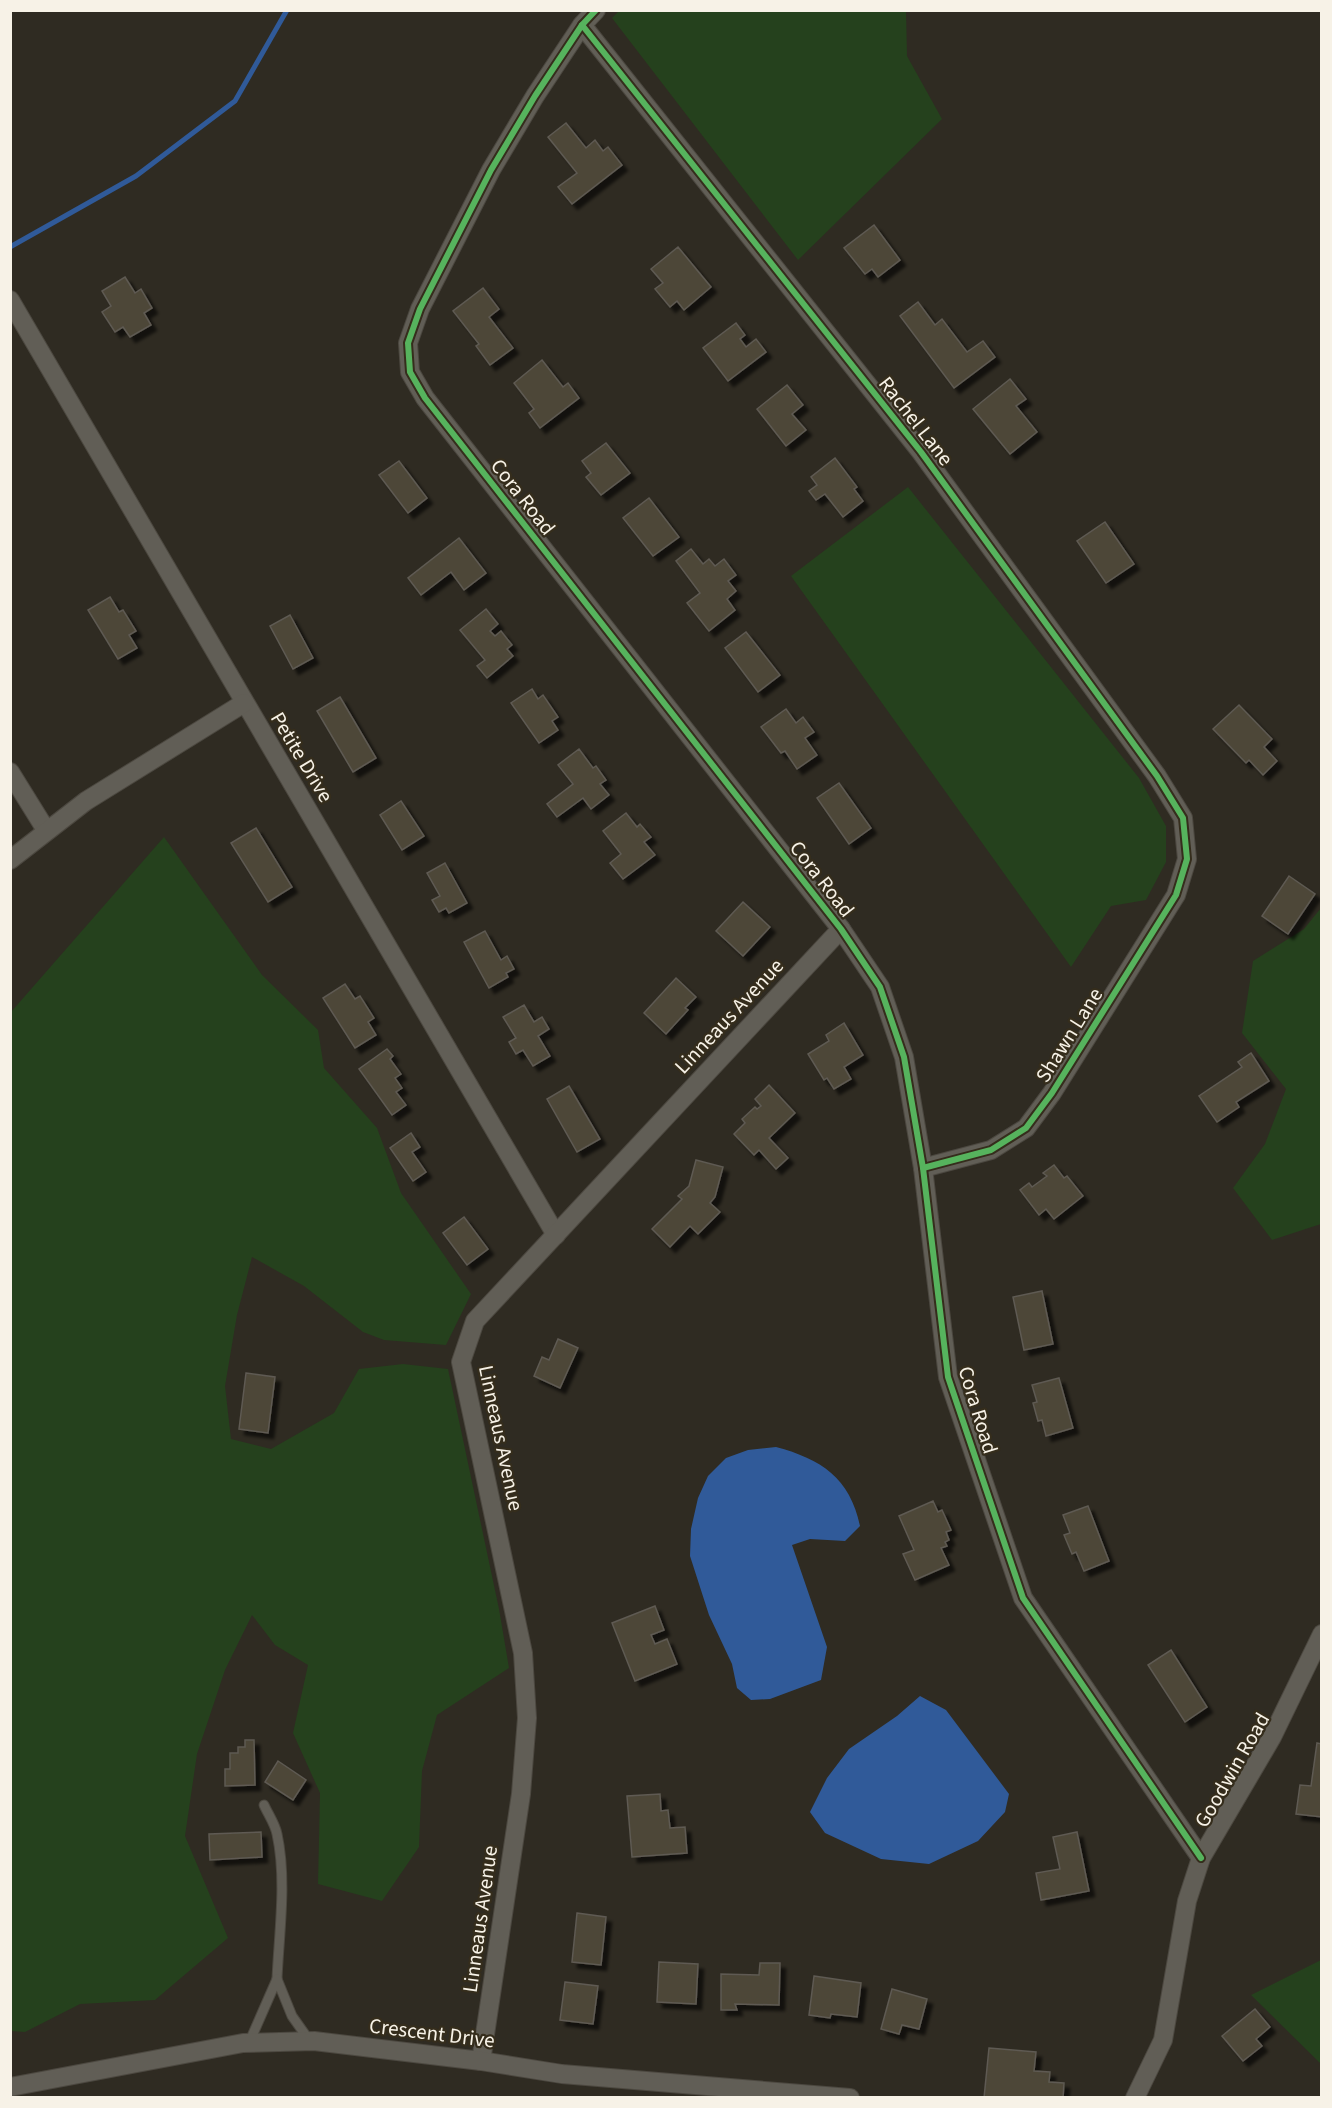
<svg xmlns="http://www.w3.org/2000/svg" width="1332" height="2108" font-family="'Source Sans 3',sans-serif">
  <defs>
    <filter id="shadow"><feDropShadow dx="5.5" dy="5.5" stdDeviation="1.5" flood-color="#0009"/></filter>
  </defs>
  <rect width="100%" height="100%" fill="#2f2b22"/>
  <g fill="#25411d">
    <polygon points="620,10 906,11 907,56 942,119 798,260 612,18"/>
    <polygon points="908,487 1139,778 1166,826 1166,862 1146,900 1111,906 1071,967 791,576"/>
    <polygon points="164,837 262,975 318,1030 324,1068 377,1128 401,1193 471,1294 446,1345 384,1340 363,1332 304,1286 252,1257 237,1315 225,1386 231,1439 271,1449 334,1413 359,1369 403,1364 448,1369 499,1609 509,1668 437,1715 422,1771 419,1847 382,1901 318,1884 320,1793 293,1733 308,1665 275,1645 252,1615 225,1670 197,1754 185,1836 228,1938 155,2000 80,2004 25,2032 11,2031 11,1012"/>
    <polygon points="1321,908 1321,1224 1272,1240 1233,1188 1265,1144 1286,1089 1242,1033 1253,961 1304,929"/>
    <polygon points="1321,1960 1321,2064 1251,1995"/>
  </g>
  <g fill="#305a99">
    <path d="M776,1447C821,1459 850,1478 860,1526L845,1541L810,1539L792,1545L827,1647L821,1680L770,1699L751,1700L737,1688L732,1664L709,1615L690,1556L691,1529L698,1498L708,1476L726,1458L748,1450Z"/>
    <polygon points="920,1696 946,1710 1009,1794 1005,1812 978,1841 929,1864 881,1859 825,1833 810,1812 827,1778 849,1749 897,1716"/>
  </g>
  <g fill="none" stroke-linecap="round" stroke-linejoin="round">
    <polyline stroke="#305a99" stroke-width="5" points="10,247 136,176 235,101 287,10"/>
  </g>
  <g fill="#4d4739" stroke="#5e5a52" stroke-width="1.5" filter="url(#shadow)">
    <polygon points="566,123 586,148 595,140 603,151 608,147 622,165 572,204 558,187 577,173 548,137"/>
    <polygon points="874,225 900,260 878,277 872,269 865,274 844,248"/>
    <polygon points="678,247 711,287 684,310 677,301 670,307 655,289 663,283 651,269"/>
    <polygon points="125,277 135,293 141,289 152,308 144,313 151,325 130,337 123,327 115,332 102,312 111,306 102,291"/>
    <polygon points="483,288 499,309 489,317 513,348 490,365 476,346 479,344 453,311"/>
    <polygon points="918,302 935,325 942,319 967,352 983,341 995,357 954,388 900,316"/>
    <polygon points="736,323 745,335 740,339 746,347 756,339 766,352 728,381 703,348"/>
    <polygon points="542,360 563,387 568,383 579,398 540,428 529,413 534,409 514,383"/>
    <polygon points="1010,379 1026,399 1016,406 1037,432 1010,454 973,409"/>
    <polygon points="787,385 803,405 792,414 806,430 786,446 757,409"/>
    <polygon points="606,443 630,473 601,495 586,477 591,473 582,461"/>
    <polygon points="835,458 857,487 854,489 863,501 843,517 825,494 816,500 809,491 817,485 811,477"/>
    <polygon points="399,461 427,498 408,513 379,475"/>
    <polygon points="649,498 679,537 653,556 623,518"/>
    <polygon points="1105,522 1134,564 1106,583 1077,541"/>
    <polygon points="459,538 486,573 464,590 451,572 421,595 408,578"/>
    <polygon points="691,549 703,564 709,559 715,566 724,559 736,575 728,581 736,591 727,599 735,610 709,631 687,603 700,593 676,561"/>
    <polygon points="110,597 119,612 123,610 136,631 129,635 137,648 118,659 88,610"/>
    <polygon points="486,609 498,624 490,631 495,636 501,631 512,645 507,649 513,656 487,678 477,666 485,660 460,630"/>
    <polygon points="290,615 313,658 293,669 270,626"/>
    <polygon points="746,632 780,675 758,692 725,648"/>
    <polygon points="532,689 538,699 543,695 558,717 552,721 558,730 539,743 511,703"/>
    <polygon points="340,697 376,758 353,772 317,711"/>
    <polygon points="1239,705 1272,739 1264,747 1277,761 1263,775 1249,760 1246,763 1213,729"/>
    <polygon points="786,709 796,723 803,717 814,732 805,738 817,755 797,769 785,751 781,753 761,727"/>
    <polygon points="579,749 593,768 596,766 606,780 600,784 609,795 591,809 583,798 557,817 547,804 573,784 558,765"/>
    <polygon points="839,783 871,828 849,844 817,798"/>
    <polygon points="401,801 424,836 402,850 380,815"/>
    <polygon points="626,813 637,827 640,824 651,837 644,842 655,855 623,879 610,863 621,854 603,831"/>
    <polygon points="256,828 292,887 268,902 231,843"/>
    <polygon points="445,863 467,903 449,913 446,908 439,912 432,900 440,896 427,873"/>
    <polygon points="1289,876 1315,894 1288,934 1262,916"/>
    <polygon points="743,902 770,927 743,956 716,931"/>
    <polygon points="485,931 501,960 507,956 514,969 506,973 508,977 489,988 464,942"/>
    <polygon points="676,978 696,997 685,1008 688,1010 666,1034 644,1013"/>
    <polygon points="345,984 355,999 360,996 374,1018 368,1022 376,1035 355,1048 323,998"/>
    <polygon points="524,1005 534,1022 542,1017 549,1029 538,1036 550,1056 533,1066 523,1050 516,1054 509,1042 516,1038 503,1017"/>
    <polygon points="844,1023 863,1055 844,1067 851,1079 834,1089 827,1078 824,1080 808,1054 829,1041 826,1035"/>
    <polygon points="387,1049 393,1056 390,1059 401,1074 395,1078 402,1088 396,1092 406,1105 392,1115 359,1069"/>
    <polygon points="1251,1053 1269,1081 1236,1102 1239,1107 1217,1122 1199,1096 1242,1067 1238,1062"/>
    <polygon points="769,1085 795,1113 769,1138 788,1158 776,1169 759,1150 754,1155 734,1134 745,1123 742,1119 755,1107 757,1109 761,1106 755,1099"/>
    <polygon points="569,1086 600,1139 577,1152 547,1099"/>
    <polygon points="411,1133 420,1147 412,1152 426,1172 413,1181 390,1148"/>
    <polygon points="696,1160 723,1167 715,1197 710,1203 720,1212 698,1234 690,1226 670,1247 652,1229 682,1199 678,1196 689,1186"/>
    <polygon points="1054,1165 1064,1178 1067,1176 1083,1196 1054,1219 1046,1209 1039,1215 1020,1190 1029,1183 1032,1187 1047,1176 1043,1173"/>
    <polygon points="464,1217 488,1249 467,1265 443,1233"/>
    <polygon points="1042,1291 1053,1344 1024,1350 1013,1297"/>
    <polygon points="558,1339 578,1348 560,1388 534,1376 542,1357 549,1360"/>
    <polygon points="246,1373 275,1377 268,1433 239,1429"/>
    <polygon points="1059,1378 1073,1428 1046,1436 1042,1420 1038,1421 1033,1403 1037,1402 1032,1385"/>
    <polygon points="933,1501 938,1512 942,1510 951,1530 946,1532 949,1540 945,1542 947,1546 941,1548 949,1565 915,1580 903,1554 914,1550 899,1516"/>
    <polygon points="1088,1506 1109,1561 1084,1571 1076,1552 1072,1554 1064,1535 1070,1533 1063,1515"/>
    <polygon points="655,1606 664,1630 651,1635 655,1644 667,1639 677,1664 635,1681 612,1623"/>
    <polygon points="1171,1650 1207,1707 1185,1722 1148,1665"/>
    <polygon points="245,1740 254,1740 255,1785 225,1786 225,1769 230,1769 230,1753 238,1753 238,1747 245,1747"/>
    <polygon points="1317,1743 1322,1744 1322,1817 1296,1814 1300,1785 1311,1786"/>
    <polygon points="278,1761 306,1780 293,1800 265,1782"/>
    <polygon points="660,1794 661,1811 668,1810 670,1828 685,1827 687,1853 632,1857 627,1796"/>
    <polygon points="261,1832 262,1857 210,1860 209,1834"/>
    <polygon points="1077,1832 1089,1891 1041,1900 1036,1873 1060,1869 1053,1837"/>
    <polygon points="577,1913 606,1917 601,1965 572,1962"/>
    <polygon points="659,1962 698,1964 696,2004 657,2002"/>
    <polygon points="760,1963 780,1963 779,2005 735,2004 737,2010 721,2010 721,1974 759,1975"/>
    <polygon points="814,1976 861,1983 857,2017 831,2014 830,2018 809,2015"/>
    <polygon points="565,1982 598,1986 593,2024 560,2020"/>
    <polygon points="892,1989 927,1999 919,2029 902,2025 899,2034 881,2029"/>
    <polygon points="1255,2009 1270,2027 1256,2039 1262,2046 1243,2061 1222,2036"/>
    <polygon points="989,2048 1036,2052 1034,2071 1050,2072 1049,2082 1064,2083 1063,2098 984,2098"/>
  </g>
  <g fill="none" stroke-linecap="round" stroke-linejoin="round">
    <defs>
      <g id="service">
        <path d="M264,1805C268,1814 275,1824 277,1834C287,1880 279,1933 277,1979"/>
        <polyline points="249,2043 277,1979 292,2016 309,2040"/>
      </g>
      <g id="minor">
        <polyline points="596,10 582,25 535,96 491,170 420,309 408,343 410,372 425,398 841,929 880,987 904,1057 923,1168 948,1377 1023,1598 1201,1858"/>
        <polyline points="582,25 921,452 1157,776 1183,818 1187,859 1176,895 1052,1093 1026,1128 991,1150 923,1168"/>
        <polyline points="10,300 556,1235"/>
        <polyline points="10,772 46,830"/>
        <polyline points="10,860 86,801 244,703"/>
        <polyline points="481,2061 521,1794 527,1718 523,1653 461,1362 475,1321 841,929"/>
        <polyline points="10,2087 243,2043 314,2041 481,2061 562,2074 850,2098"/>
        <polyline points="1135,2098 1163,2040 1187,1901 1201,1858 1272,1737 1322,1634"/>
      </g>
    </defs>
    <use href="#service" stroke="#4c4840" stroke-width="11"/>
    <use href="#minor" stroke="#4c4840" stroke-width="20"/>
    <use href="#service" stroke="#615e56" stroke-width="9"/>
    <use href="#minor" stroke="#615e56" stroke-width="18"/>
    <defs>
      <g id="cycleway">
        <polyline points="596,10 582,25 535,96 491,170 420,309 408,343 410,372 425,398 841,929 880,987 904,1057 923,1168 948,1377 1023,1598 1201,1858"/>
        <polyline points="582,25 921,452 1157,776 1183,818 1187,859 1176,895 1052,1093 1026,1128 991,1150 923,1168"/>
      </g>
    </defs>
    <use href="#cycleway" stroke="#352d1c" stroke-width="10"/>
    <use href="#cycleway" stroke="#56b35d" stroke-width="6"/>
  </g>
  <g text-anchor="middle" stroke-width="4.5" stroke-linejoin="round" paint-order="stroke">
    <g font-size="21" fill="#f7f2e7" stroke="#352d1c">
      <text transform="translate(916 421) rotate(52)" y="7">Rachel Lane</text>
      <text transform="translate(523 497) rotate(52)" y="7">Cora Road</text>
      <text transform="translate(302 757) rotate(59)" y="7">Petite Drive</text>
      <text transform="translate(822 879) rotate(52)" y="7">Cora Road</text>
      <text transform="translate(729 1016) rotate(-47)" y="7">Linneaus Avenue</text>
      <text transform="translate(1069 1035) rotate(-58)" y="7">Shawn Lane</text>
      <text transform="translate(978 1410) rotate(73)" y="7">Cora Road</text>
      <text transform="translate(501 1438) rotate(78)" y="7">Linneaus Avenue</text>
      <text transform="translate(1232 1770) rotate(-60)" y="7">Goodwin Road</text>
      <text transform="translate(480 1919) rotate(-82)" y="7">Linneaus Avenue</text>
      <text transform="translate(432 2033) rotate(7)" y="7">Crescent Drive</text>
    </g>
  </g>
  <rect width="1332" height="2108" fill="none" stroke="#f7f2e7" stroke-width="24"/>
</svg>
